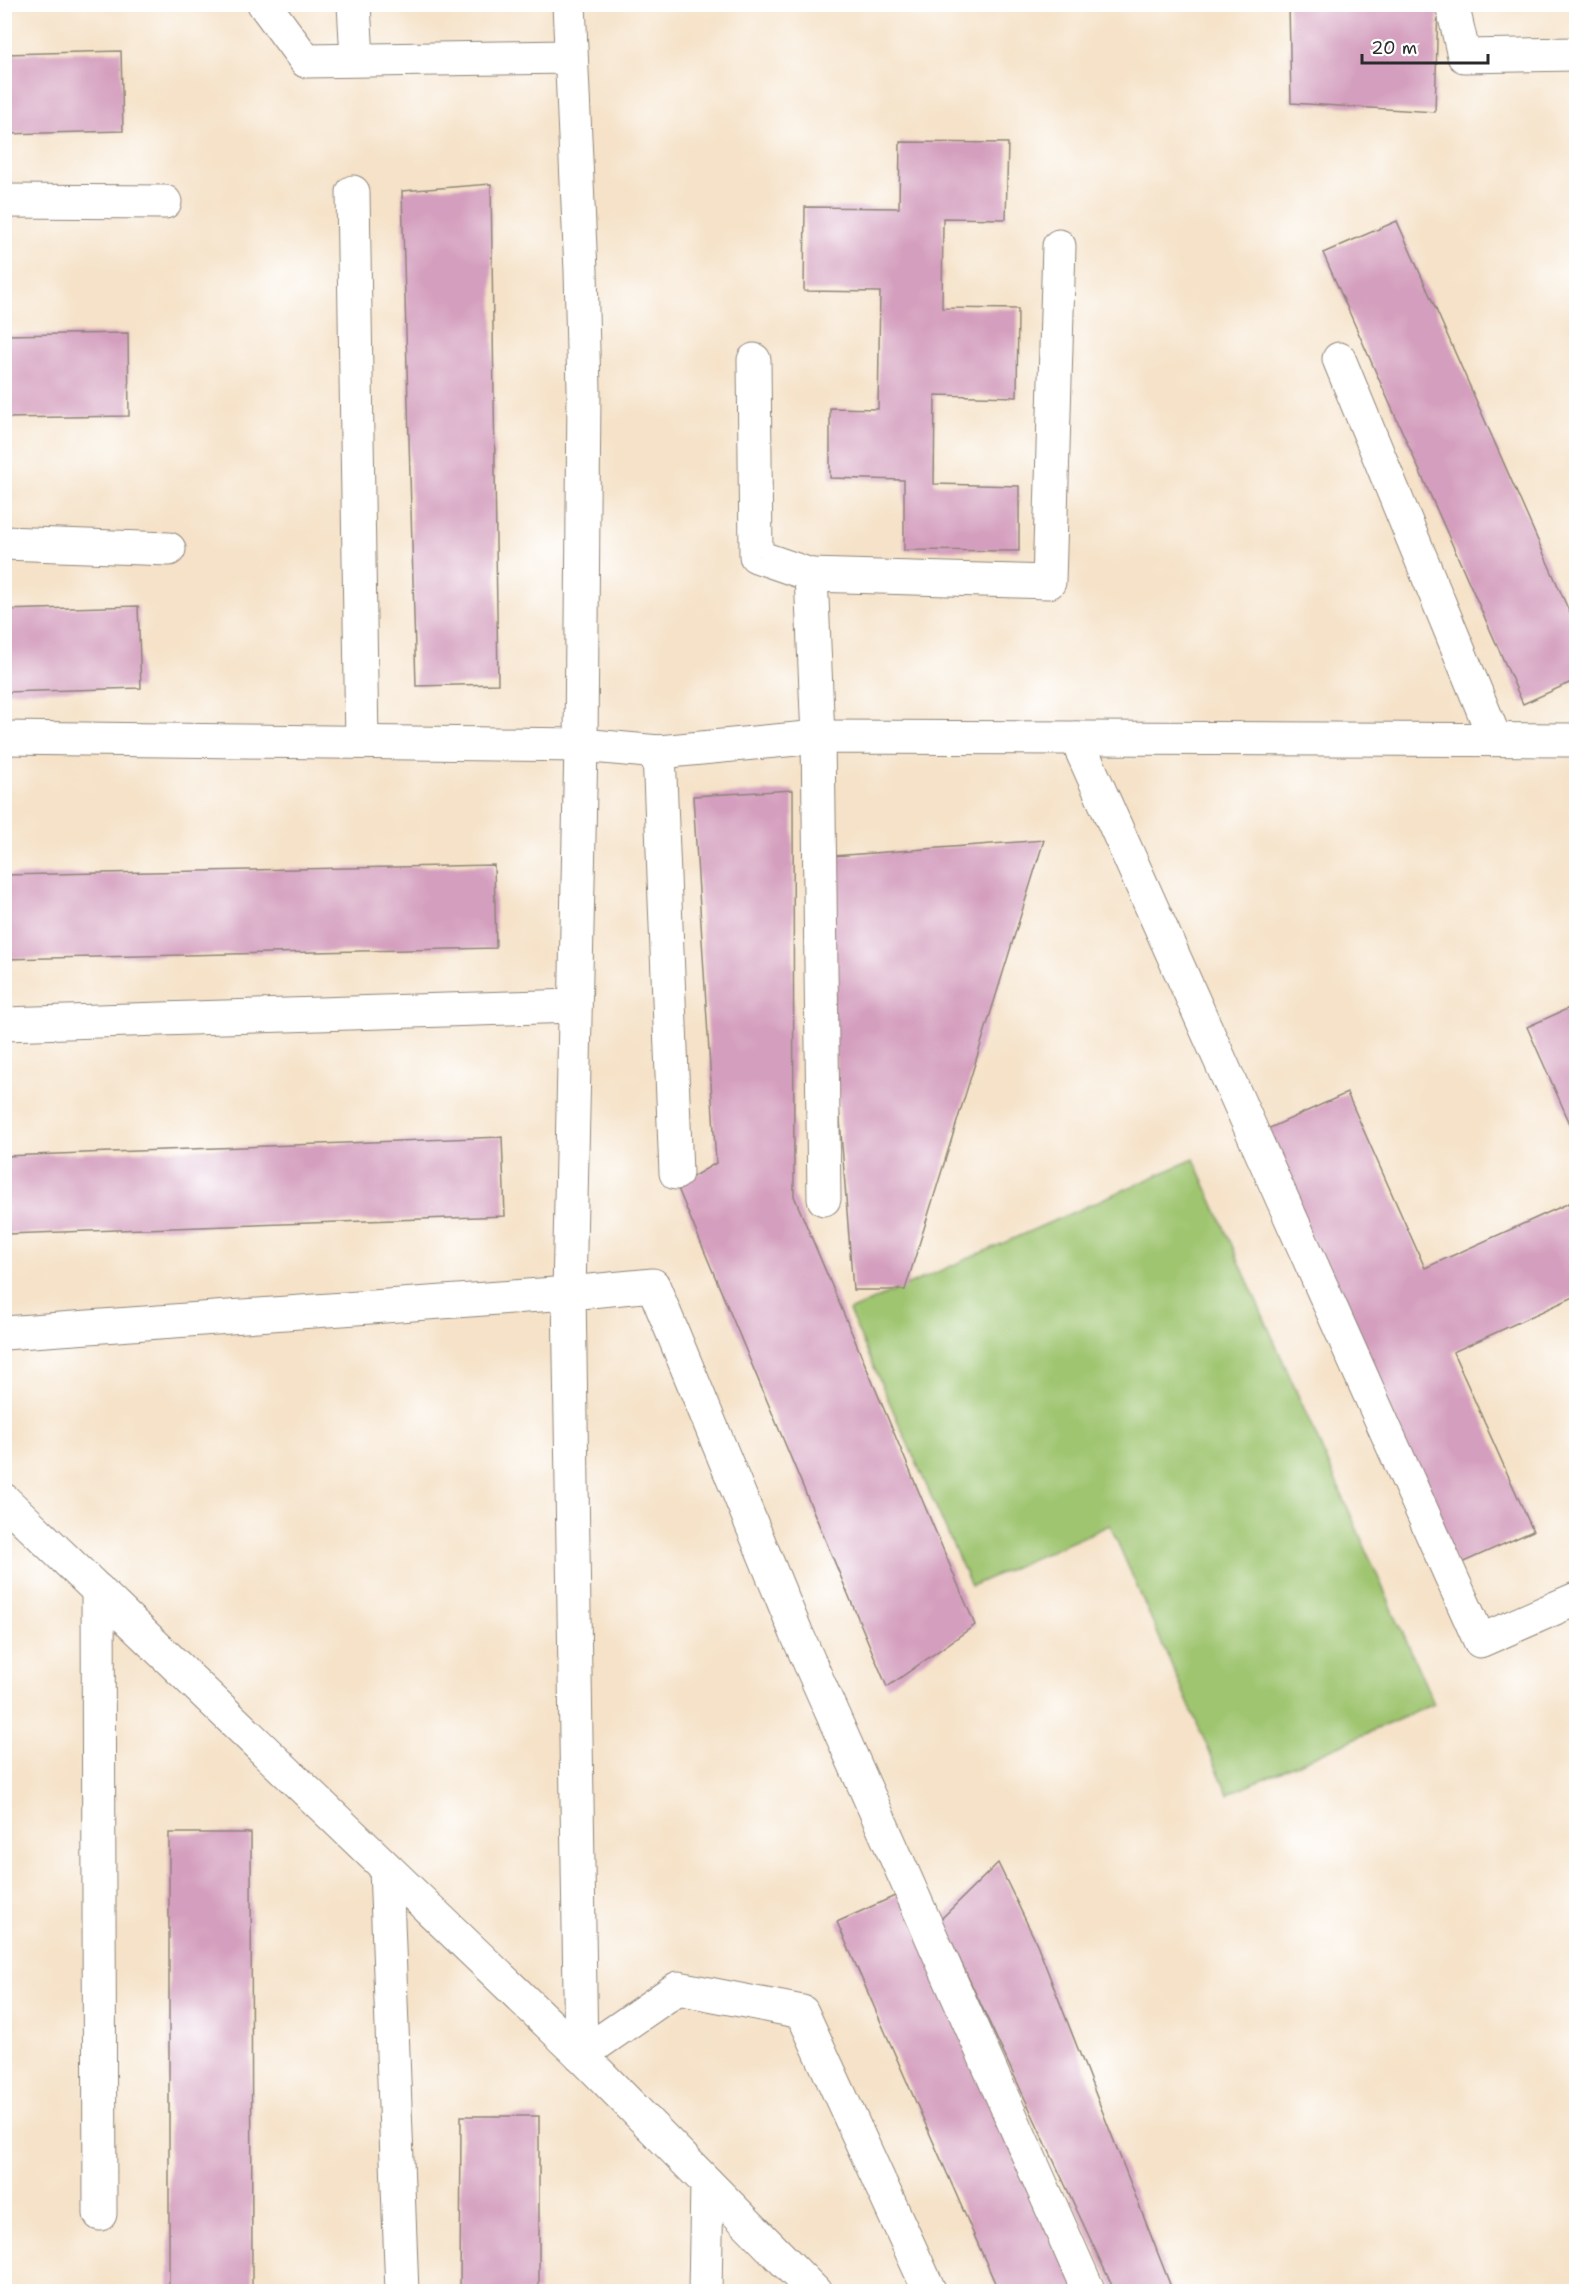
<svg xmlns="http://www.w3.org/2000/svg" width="1581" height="2296" font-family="'Shantell Sans',sans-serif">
  <rect width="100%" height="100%" fill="#fff"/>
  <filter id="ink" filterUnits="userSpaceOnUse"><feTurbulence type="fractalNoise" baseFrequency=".0167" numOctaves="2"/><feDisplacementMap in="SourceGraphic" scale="12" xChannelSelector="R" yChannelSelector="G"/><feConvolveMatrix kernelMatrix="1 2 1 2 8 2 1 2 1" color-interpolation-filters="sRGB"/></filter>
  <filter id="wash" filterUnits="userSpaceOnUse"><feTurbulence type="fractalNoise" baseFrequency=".008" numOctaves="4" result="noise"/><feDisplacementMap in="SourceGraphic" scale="24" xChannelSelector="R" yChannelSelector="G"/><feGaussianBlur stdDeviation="1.35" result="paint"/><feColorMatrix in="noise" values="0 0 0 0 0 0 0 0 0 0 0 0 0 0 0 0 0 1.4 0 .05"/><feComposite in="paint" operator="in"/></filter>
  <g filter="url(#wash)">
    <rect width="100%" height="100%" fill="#f5e2c8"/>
    <polygon fill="#9fc56f" stroke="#65784d" stroke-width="1.5" points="1194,1159 1434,1704 1228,1794 1110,1525 971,1586 849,1311"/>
    <g id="blocks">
      <g fill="#d49fbe">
        <polygon points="1289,4 1438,4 1435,112 1291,103"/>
        <polygon points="121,51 123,131 5,134 5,54"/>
        <polygon points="900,142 1008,143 1006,219 943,218 942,308 1018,309 1017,397 935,395 934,484 1019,486 1019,551 904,550 904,480 830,478 830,408 878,409 880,292 804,291 805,207 899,208"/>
        <polygon points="491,184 498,684 416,686 402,191"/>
        <polygon points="1397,221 1576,627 1576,680 1523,704 1323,253"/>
        <polygon points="128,333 129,416 4,418 4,335"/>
        <polygon points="138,606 141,688 4,692 4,610"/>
        <polygon points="793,790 794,1196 975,1625 887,1687 677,1186 716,1163 693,796"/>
        <polygon points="1044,840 905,1290 853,1290 820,857"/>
        <polygon points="494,865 496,948 4,959 4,875"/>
        <polygon points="1576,1005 1576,1137 1527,1027"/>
        <polygon points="1347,1093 1425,1268 1576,1200 1576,1296 1453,1352 1533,1531 1457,1565 1263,1131"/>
        <polygon points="502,1137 505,1216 7,1234 5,1156"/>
        <polygon points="169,1833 251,1833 252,2292 169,2292"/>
        <polygon points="998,1863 1037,1944 1173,2292 1115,2292 941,1919"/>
        <polygon points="906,1891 1081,2292 999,2292 837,1922"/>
        <polygon points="461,2116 539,2116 539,2292 460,2292"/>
      </g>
    </g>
  </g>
  <g filter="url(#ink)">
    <use href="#blocks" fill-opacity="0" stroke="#90867a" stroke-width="1.5"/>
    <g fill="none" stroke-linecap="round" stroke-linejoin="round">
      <defs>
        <g id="minor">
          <polyline points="264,4 306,61 570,57"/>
          <polyline points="354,4 357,59"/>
          <polyline points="569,4 581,271 584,390 581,745 569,1293 581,2055"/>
          <polyline points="1452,4 1464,56 1576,54"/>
          <polyline points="353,192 362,742"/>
          <polyline points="4,201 165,202"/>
          <polyline points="1339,359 1495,739"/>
          <polyline points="754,360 756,556 811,575 818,737 824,1199"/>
          <polyline points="4,543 169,549"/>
          <polyline points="811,575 1049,582 1059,246"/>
          <polyline points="4,738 581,745 659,752 818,737 1576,740"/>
          <polyline points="1076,738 1480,1641 1576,1599"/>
          <polyline points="659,752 676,1173"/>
          <polyline points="4,1024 575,1006"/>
          <polyline points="4,1333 569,1293 653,1285 796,1632 1089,2292"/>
          <polyline points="4,1500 581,2055 815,2292"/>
          <polyline points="98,1590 100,2214"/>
          <polyline points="386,1868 402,2292"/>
          <polyline points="581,2055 678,1988 802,2012 930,2292"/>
          <polyline points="705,2292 707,2183"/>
        </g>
      </defs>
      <use href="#minor" stroke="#90867a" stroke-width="35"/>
      <use href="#minor" stroke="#fff" stroke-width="33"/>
    </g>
  </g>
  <rect width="1581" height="2296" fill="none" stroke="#fff" stroke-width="24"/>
  <path d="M1362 54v9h126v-9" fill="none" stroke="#2b2b2b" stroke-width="3"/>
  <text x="1371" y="54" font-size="18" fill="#2b2b2b" stroke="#ffffff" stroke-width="4.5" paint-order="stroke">20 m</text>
</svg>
